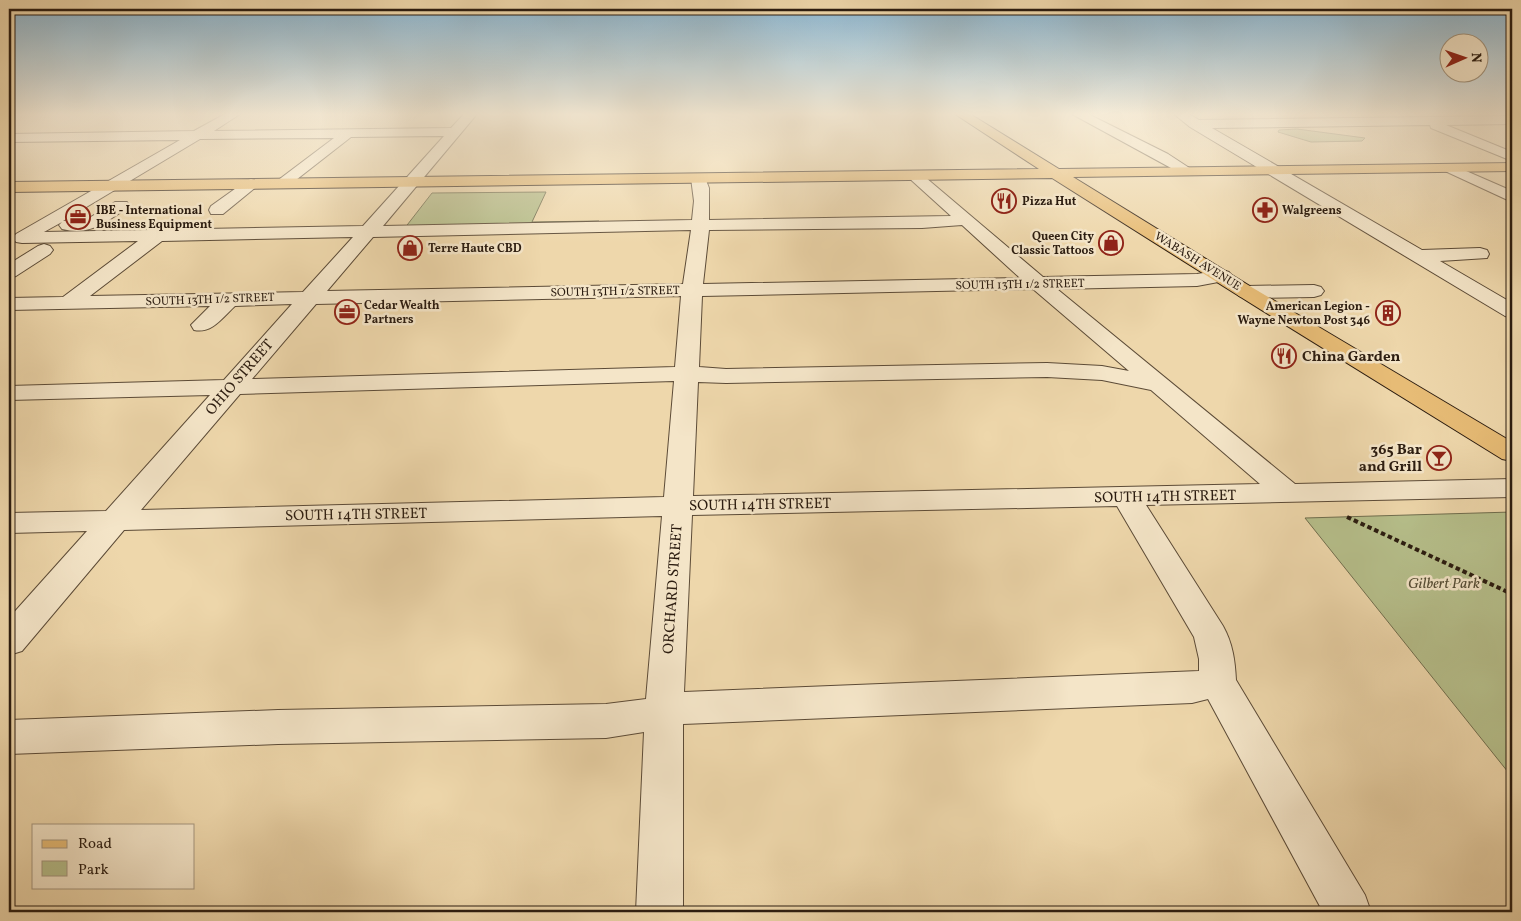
<svg xmlns="http://www.w3.org/2000/svg" width="1521" height="921" font-family="Vollkorn,serif">
  <rect width="100%" height="100%" fill="#eed7ab"/>
  <filter id="stains"><feTurbulence type="fractalNoise" baseFrequency=".004" numOctaves="4"/><feColorMatrix values="0 0 0 0 .2 0 0 0 0 .09 0 0 0 0 .02 0 0 0 .5 -.17"/></filter>
  <radialGradient id="worn" r=".72"><stop offset=".6" stop-color="#630" stop-opacity="0"/><stop offset="1" stop-color="#630" stop-opacity=".3"/></radialGradient>
  <g fill="#b6bf8b" stroke="#706e4e">
    <polygon points="1297,129 1365,138 1362,141 1311,142 1278,132 1279,130"/>
    <polygon points="546,192 532,222 599,221 598,226 404,229 432,193"/>
    <polygon points="1512,512 1512,777 1305,518"/>
  </g>
  <g fill="none" stroke-linecap="round" stroke-linejoin="round">
    <defs>
      <g id="minor">
        <path d="M225,114H240L214,131L451,128L464,114H477L383,226L692,220L694,201L691,178L694,175H704L709,188V220L951,216L909,178L906,175L909,172H919L1043,277L1197,274L1222,270L1229,272L1232,276L1229,280L1197,286L1057,289L1295,484L1512,479V497L1146,505L1223,626C1233,644 1235,661 1236,680L1365,895L1371,912H1323L1208,699L1192,703L683,724V912H636L644,732L606,738L278,744L9,754V720L278,710L606,704L646,699L662,516L124,530L22,651L9,655V618L87,531L9,533V513L106,511L210,395L9,400V386L224,380L292,304L235,306C223,317 212,334 194,330L191,325L210,306L9,310V298L63,297L138,241L22,243L16,242L13,238L16,234L180,140L9,142V134L194,131ZM444,136L363,226L44,232L62,222L59,225L62,229C90,236 104,223 127,208L129,205L127,202H115L86,220L63,221L200,139L334,138L277,181L274,184L277,187H287L351,137ZM962,225L1020,278L703,284L709,230L922,228ZM691,230L683,284L327,291L373,237ZM353,237L303,292L90,296L162,241ZM1033,289L1129,371L1102,366L1047,363L726,369L699,367L702,296ZM681,296L675,367L252,379L316,304ZM1047,377L1102,380L1151,390L1260,484L693,496L698,382L726,383ZM674,381L664,497L141,510L240,394ZM1117,506L1194,637L1199,659V671L684,692L692,515Z"/>
        <polygon points="1072,114 1088,114 1168,154 1194,171 1192,174 1182,174"/>
        <polygon points="1174,114 1189,114 1199,120 1512,116 1512,124 1446,125 1512,152 1512,161 1431,128 1430,125 1212,128 1422,250 1480,248 1487,250 1489,254 1487,258 1440,261 1512,303 1512,318 1505,316 1190,127"/>
        <polygon points="1450,164 1512,191 1512,202 1445,171 1443,168 1445,165"/>
        <polygon points="251,179 256,181 259,184 256,187 223,214 211,214 209,210 211,206 246,181"/>
        <polygon points="44,244 50,246 53,250 50,254 16,276 9,278 9,264 38,246"/>
        <polygon points="1314,285 1321,287 1324,291 1321,295 1314,297 1246,298 1239,296 1236,292 1239,288 1246,286"/>
      </g>
      <polygon id="major" points="955,114 970,114 1059,169 1512,163 1512,171 1073,177 1253,288 1512,442 1512,461 1502,459 1239,296 1052,178 9,192 9,182 1039,169"/>
    </defs>
    <use href="#minor" stroke="#5c4b37" stroke-width="2"/>
    <use href="#major" stroke="#2b1c10" stroke-width="2"/>
    <polyline stroke="#2b1c10" stroke-width="4" stroke-dasharray="4.5 3" stroke-linecap="butt" points="1347,517 1512,594"/>
    <use href="#minor" fill="#f4e5c8" fill-rule="evenodd"/>
    <use href="#major" fill="#e7bc76" fill-rule="evenodd"/>
  </g>
  <linearGradient id="sky" x2="0" y2="1"><stop stop-color="#89b6d2"/><stop offset="0.47" stop-color="#f7edd9"/><stop offset="1" stop-color="#f7edd9" stop-opacity="0"/></linearGradient>
  <rect width="1521" height="243" fill="url(#sky)"/>
  <defs>
    <symbol id="restaurant-ring" viewBox="-11 -11 22 22"><circle r="9.5" fill="#f4e5c8" stroke="#8f2418" stroke-width="1.5"/><path d="M-5-6h1v4h1v-4h1v4h1v-4h1v5L-1.5 .5V6h-2V.5L-5-1ZM5-6V6H3V1.5H1.5Q1.5-4 5-6Z" fill="#8f2418"/></symbol>
    <symbol id="pharmacy-ring" viewBox="-11 -11 22 22"><circle r="9.5" fill="#f4e5c8" stroke="#8f2418" stroke-width="1.5"/><path d="M-2-6h4v4h4v4h-4v4h-4v-4h-4v-4h4Z" fill="#8f2418"/></symbol>
    <symbol id="office-ring" viewBox="-11 -11 22 22"><circle r="9.5" fill="#f4e5c8" stroke="#8f2418" stroke-width="1.5"/><path d="M-6-3h4V-5.5h4V-3h4V5H-6ZM-1-4.5V-3h2v-1.5ZM-6 0V1H6V0Z" fill="#8f2418"/></symbol>
    <symbol id="shop-ring" viewBox="-11 -11 22 22"><circle r="9.5" fill="#f4e5c8" stroke="#8f2418" stroke-width="1.5"/><path d="M-5-2.5h2.3a2.7 3.5 0 0 1 5.4 0H5L5.5 6h-11ZM-1.5-2.5h3a1.5 2.3 0 0 0-3 0Z" fill="#8f2418"/></symbol>
    <symbol id="building-ring" viewBox="-11 -11 22 22"><circle r="9.5" fill="#f4e5c8" stroke="#8f2418" stroke-width="1.5"/><path d="M-4-6H4V6H1V3H-1V6H-4ZM-2.5-4.3h1.7v1.8h-1.7ZM.8-4.3h1.7v1.8H.8ZM-2.5-1h1.7V.8h-1.7ZM.8-1h1.7V.8H.8Z" fill="#8f2418"/></symbol>
    <symbol id="bar-ring" viewBox="-11 -11 22 22"><circle r="9.5" fill="#f4e5c8" stroke="#8f2418" stroke-width="1.5"/><path d="M-6-5H6L.8 .8V4.5H3.5V6h-7V4.5H-.8V.8Z" fill="#8f2418"/></symbol>
  </defs>
  <g fill-rule="evenodd">
    <use href="#restaurant-ring" x="990" y="187" width="28" height="28"/>
    <use href="#pharmacy-ring" x="1251" y="196" width="28" height="28"/>
    <use href="#office-ring" x="64" y="203" width="28" height="28"/>
    <use href="#shop-ring" x="1097" y="229" width="28" height="28"/>
    <use href="#shop-ring" x="396" y="234" width="28" height="28"/>
    <use href="#office-ring" x="333" y="298" width="28" height="28"/>
    <use href="#building-ring" x="1374" y="299" width="28" height="28"/>
    <use href="#restaurant-ring" x="1270" y="342" width="28" height="28"/>
    <use href="#bar-ring" x="1425" y="444" width="28" height="28"/>
  </g>
  <g text-anchor="middle" stroke-width="5" stroke-linejoin="round" paint-order="stroke">
    <g font-size="12" font-weight="bold" fill="#2b1c10" stroke="#f4e5c8" text-anchor="start">
      <text x="1022" y="205">Pizza Hut</text>
      <text x="96" y="214">IBE - International<tspan x="96" dy="14">Business Equipment</tspan></text>
      <text x="1282" y="214">Walgreens</text>
      <text x="1094" y="240" text-anchor="end">Queen City<tspan x="1094" dy="14">Classic Tattoos</tspan></text>
      <text x="428" y="252">Terre Haute CBD</text>
      <text x="364" y="309">Cedar Wealth<tspan x="364" dy="14">Partners</tspan></text>
      <text x="1370" y="310" text-anchor="end">American Legion -<tspan x="1370" dy="14">Wayne Newton Post 346</tspan></text>
    </g>
    <g font-size="12" fill="#2b1c10" stroke="#f4e5c8">
      <text transform="translate(1198 261) rotate(32)" y="4">WABASH AVENUE</text>
      <text transform="translate(1020 284) rotate(-1)" y="4">SOUTH 13TH 1/2 STREET</text>
      <text transform="translate(615 291) rotate(-1)" y="4">SOUTH 13TH 1/2 STREET</text>
      <text transform="translate(210 299) rotate(-2)" y="4">SOUTH 13TH 1/2 STREET</text>
    </g>
    <g font-size="15" font-weight="bold" fill="#2b1c10" stroke="#f4e5c8" text-anchor="start">
      <text x="1302" y="361">China Garden</text>
      <text x="1422" y="454" text-anchor="end">365 Bar<tspan x="1422" dy="17">and Grill</tspan></text>
    </g>
    <g font-size="15" fill="#2b1c10" stroke="#f4e5c8">
      <text transform="translate(239 377) rotate(-49)" y="5">OHIO STREET</text>
      <text transform="translate(1165 496) rotate(-1)" y="5">SOUTH 14TH STREET</text>
      <text transform="translate(760 504) rotate(-1)" y="5">SOUTH 14TH STREET</text>
      <text transform="translate(356 514) rotate(-1)" y="5">SOUTH 14TH STREET</text>
      <text transform="translate(672 589) rotate(-86)" y="5">ORCHARD STREET</text>
    </g>
    <g font-size="15" font-style="italic" fill="#554d35" stroke="#f4e5c8">
      <text x="1444" y="588">Gilbert Park</text>
    </g>
  </g>
  <rect width="1521" height="921" fill="none" stroke="#eed7ab" stroke-width="30"/>
  <rect x="10" y="10" width="1501" height="901" fill="none" stroke="#2b1c10" stroke-width="2.5"/>
  <rect x="15" y="15" width="1491" height="891" fill="none" stroke="#2b1c10"/>
  <rect x="32" y="824" width="162" height="65" fill="#f4e5c8" stroke="#a4957e"/>
  <rect x="42" y="840" width="25" height="8" fill="#e7bc76" stroke="#a4957e"/>
  <text x="78" y="848" font-size="15" fill="#2b1c10">Road</text>
  <rect x="42" y="861" width="25" height="15" fill="#b6bf8b" stroke="#a4957e"/>
  <text x="78" y="874" font-size="15" fill="#2b1c10">Park</text>
  <g transform="translate(1464 58) rotate(88)"><circle r="24" fill="#f4e5c8" stroke="#a4957e"/>
  <path d="M0-4L9 19L0 12L-9 19Z" fill="#8f2418"/>
  <text y="-8" font-size="14" font-weight="bold" text-anchor="middle" fill="#2b1c10">N</text>
  </g>
  <rect width="100%" height="100%" filter="url(#stains)"/>
  <rect width="100%" height="100%" fill="url(#worn)"/>
</svg>
